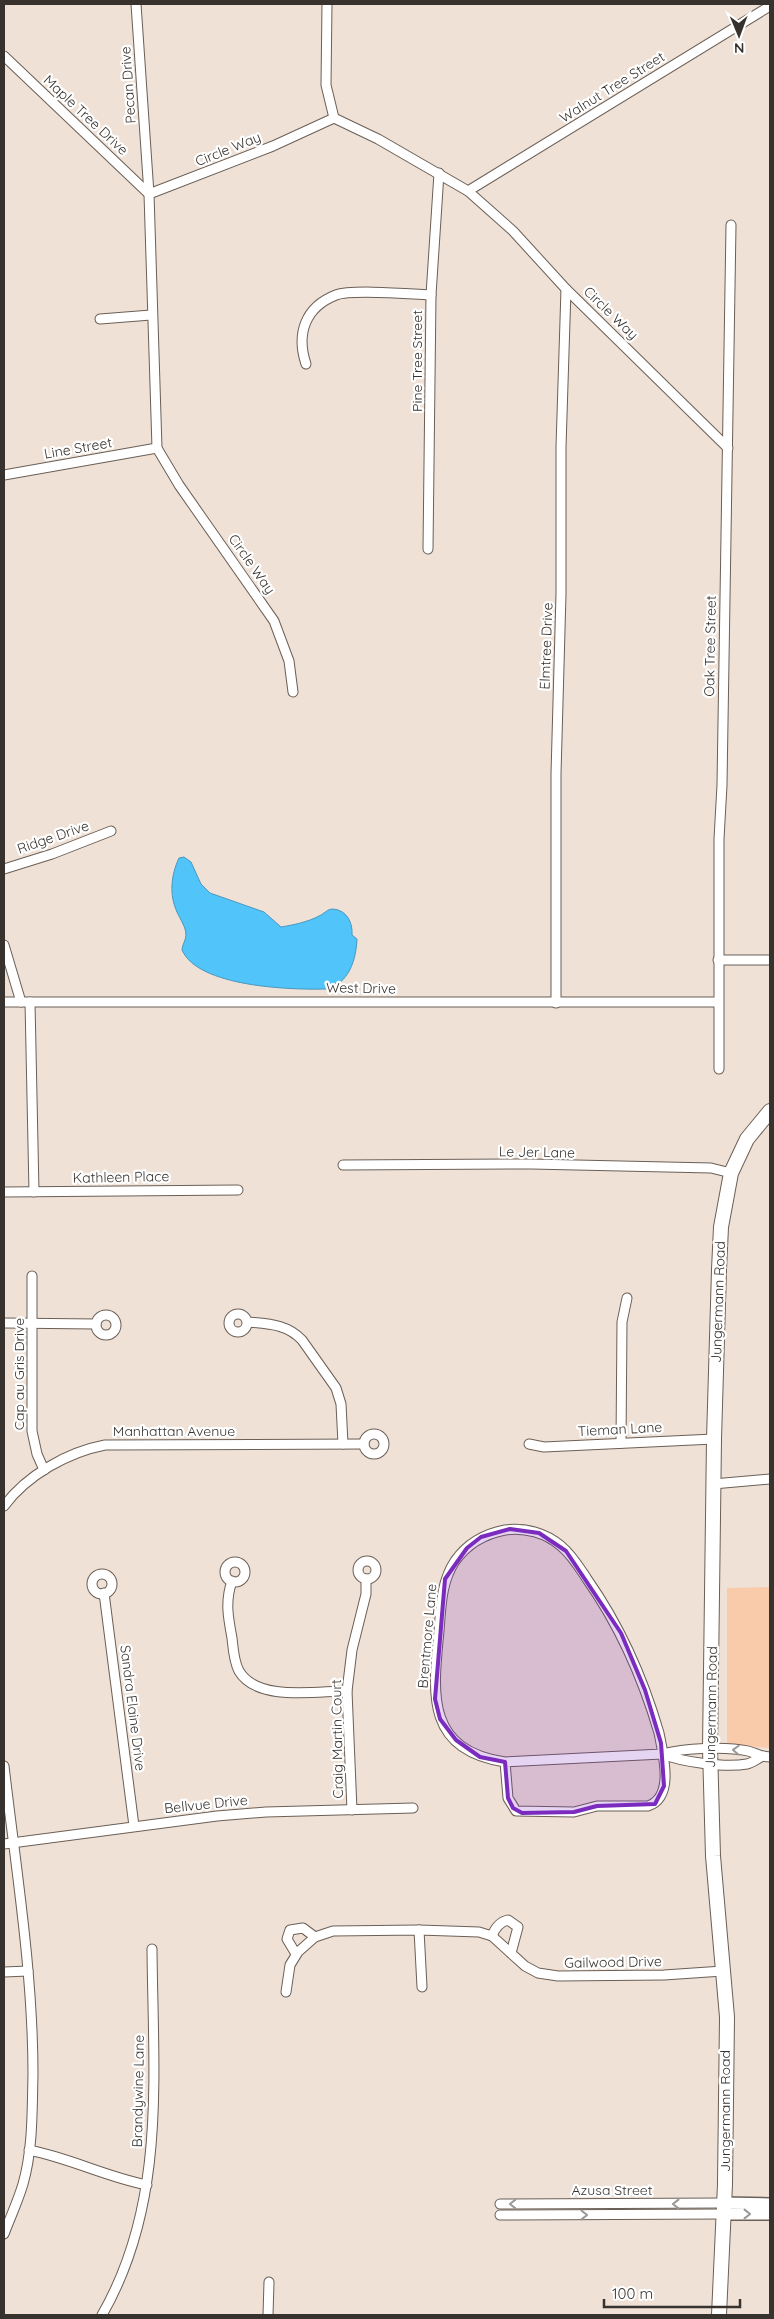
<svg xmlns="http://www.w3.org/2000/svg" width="774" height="2319" font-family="Quicksand,sans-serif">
  <rect width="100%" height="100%" fill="#efe1d6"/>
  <polygon fill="#f9cbaa" points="770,1587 770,1748 727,1745 727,1588"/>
  <path fill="#51c4fa" stroke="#4998bd" d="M184,857L191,862L201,884L210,893L264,912L281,927C293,925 308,922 319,916C324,914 327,909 333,909C347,910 353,923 352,935L357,939C356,960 349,984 326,989C291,990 198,987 182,950C182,945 186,940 186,935C186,927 180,919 177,912C169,895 171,875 179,858Z"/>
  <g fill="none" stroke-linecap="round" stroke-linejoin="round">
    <defs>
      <g id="street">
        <polyline points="136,4 149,194 157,448 179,485 274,621 289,661 293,692"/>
        <polyline points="327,4 326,85 334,118"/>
        <polyline points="4,56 149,194"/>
        <polyline points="468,191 770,6"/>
        <polyline points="149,194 273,146 334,118 378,139 468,191 513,231 566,289 728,448"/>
        <polyline points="100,319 151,315"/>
        <path d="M306,364C296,334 305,307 336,295C352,289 411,294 431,295"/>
        <polyline points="4,475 157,448"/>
        <polyline points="428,549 431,295 439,173"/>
        <polyline points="4,869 52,854 111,831"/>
        <polyline points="4,945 21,1002"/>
        <polyline points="718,960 770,960"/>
        <polyline points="4,1002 717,1002"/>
        <polyline points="30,1002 34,1192"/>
        <polyline points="556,1003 556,774 561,594 561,447 566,289"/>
        <polyline points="719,1069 719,839 722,785 731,225"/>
        <polyline points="343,1165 531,1164 711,1168 731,1173"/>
        <polyline points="4,1192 238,1190"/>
        <polyline points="32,1276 32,1431 37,1454 44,1470"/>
        <circle cx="238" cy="1323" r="9"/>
        <circle cx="106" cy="1325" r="10"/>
        <path d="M248,1322C269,1324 287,1324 302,1340L336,1388L341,1404L343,1444"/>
        <polyline points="4,1323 96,1324"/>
        <circle cx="374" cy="1444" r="10"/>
        <polyline points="621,1443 622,1322 627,1298"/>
        <polyline points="529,1444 544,1447 714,1439"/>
        <polyline points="713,1484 770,1479"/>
        <path d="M4,1506C27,1475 68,1452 105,1445L364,1444"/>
        <circle cx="367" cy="1570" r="9"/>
        <circle cx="235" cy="1572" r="10"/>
        <circle cx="102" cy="1584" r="10"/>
        <path d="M232,1581C225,1601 228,1617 232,1638C233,1648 234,1662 239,1671C257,1702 316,1691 347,1691"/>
        <polyline points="104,1593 134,1826"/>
        <path d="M662,1754C682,1762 725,1768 747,1764C752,1763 757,1759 761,1757"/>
        <path d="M505,1762L508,1798L516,1811L574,1812L597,1806H648C675,1797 663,1754 659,1733C643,1678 620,1626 587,1579C579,1567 572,1555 561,1546C546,1533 525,1527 505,1530C484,1534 467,1544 455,1561C441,1582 441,1607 439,1631C433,1693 425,1750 505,1762L662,1754C684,1748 726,1746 748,1751C756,1753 761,1757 770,1757"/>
        <path d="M4,1766C16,1869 33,1972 33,2075C32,2111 33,2149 23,2184C18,2201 10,2218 4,2234"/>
        <polyline points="352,1810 347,1691 352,1650 366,1594 366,1579"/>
        <polyline points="4,1844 217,1816 266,1812 413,1808"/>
        <polyline points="419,1930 422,1987"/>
        <path d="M492,1936C495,1928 499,1922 508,1920L518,1927L511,1953"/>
        <polyline points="296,1954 287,1939 290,1930 303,1928 315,1937"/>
        <polyline points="4,1972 28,1971"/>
        <polyline points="286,1992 290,1965 298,1952 315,1937 333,1931 419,1930 479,1932 492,1936 525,1966 538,1973 558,1976 664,1975 723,1971"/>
        <path d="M29,2150C70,2158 106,2177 147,2185"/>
        <polyline points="500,2204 724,2203"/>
        <polyline points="500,2215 724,2214"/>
        <path d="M102,2315C167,2202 153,2074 152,1949"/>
        <polyline points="268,2315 269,2282"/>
      </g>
      <g id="secondary">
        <polyline points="724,2203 770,2204"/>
        <polyline points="724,2214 770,2214"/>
      </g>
      <polyline id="primary" points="719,2315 725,2184 727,2017 713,1856 710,1749 714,1439 719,1270 721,1227 731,1173 747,1139 770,1111"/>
    </defs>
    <use href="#street" stroke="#6b5f56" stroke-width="11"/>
    <use href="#secondary" stroke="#6b5f56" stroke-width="14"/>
    <use href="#primary" stroke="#6b5f56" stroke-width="16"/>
    <use href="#street" stroke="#fff" stroke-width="9"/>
    <use href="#secondary" stroke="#fff" stroke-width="11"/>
    <use href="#primary" stroke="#fff" stroke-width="14"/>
  </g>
  <defs><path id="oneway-chevron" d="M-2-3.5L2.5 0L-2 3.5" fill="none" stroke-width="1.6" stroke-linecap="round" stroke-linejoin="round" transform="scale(1.25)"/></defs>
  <g stroke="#9b9896">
    <use href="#oneway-chevron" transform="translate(736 1750) rotate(-177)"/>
    <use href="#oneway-chevron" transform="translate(513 2204) rotate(180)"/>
    <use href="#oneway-chevron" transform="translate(676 2204) rotate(180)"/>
    <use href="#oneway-chevron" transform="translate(747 2214)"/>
    <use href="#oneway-chevron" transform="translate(584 2215)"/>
  </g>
  <path fill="#7b2cbf" fill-opacity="0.2" stroke="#7b2cbf" stroke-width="4" stroke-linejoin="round" d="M510,1529L539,1533L566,1551L621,1633L645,1690L661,1743L664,1786L655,1804L597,1806L574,1812L522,1813L513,1808L508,1798L505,1762L480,1757L456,1740L440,1719L435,1699L445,1579L467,1548L481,1537Z"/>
  <g text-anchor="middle" stroke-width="4.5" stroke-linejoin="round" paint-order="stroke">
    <g font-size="14" fill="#37322e" stroke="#fff">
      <text transform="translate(128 85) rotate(-94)" y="5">Pecan Drive</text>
      <text transform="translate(612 87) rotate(-32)" y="5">Walnut Tree Street</text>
      <text transform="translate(86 115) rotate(43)" y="5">Maple Tree Drive</text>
      <text transform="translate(228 149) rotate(-22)" y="5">Circle Way</text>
      <text transform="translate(611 313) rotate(44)" y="5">Circle Way</text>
      <text transform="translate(417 361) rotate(-90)" y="5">Pine Tree Street</text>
      <text transform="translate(78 448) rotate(-10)" y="5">Line Street</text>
      <text transform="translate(252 564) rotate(55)" y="5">Circle Way</text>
      <text transform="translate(546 646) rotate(-88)" y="5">Elmtree Drive</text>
      <text transform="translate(710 646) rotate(-89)" y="5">Oak Tree Street</text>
      <text transform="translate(53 837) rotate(-19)" y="5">Ridge Drive</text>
      <text transform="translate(361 988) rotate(1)" y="5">West Drive</text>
      <text transform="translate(537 1152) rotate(1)" y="5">Le Jer Lane</text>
      <text transform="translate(121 1177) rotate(-1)" y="5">Kathleen Place</text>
      <text transform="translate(718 1302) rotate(-88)" y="5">Jungermann Road</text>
      <text transform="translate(19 1374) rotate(-90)" y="5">Cap au Gris Drive</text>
      <text transform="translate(620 1429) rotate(-3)" y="5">Tieman Lane</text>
      <text x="174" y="1436">Manhattan Avenue</text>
      <text transform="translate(427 1636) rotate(-85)" y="5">Brentmore Lane</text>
      <text transform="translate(711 1707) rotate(-89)" y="5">Jungermann Road</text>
      <text transform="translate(133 1708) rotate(83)" y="5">Sandra Elaine Drive</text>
      <text transform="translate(337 1739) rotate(-91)" y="5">Craig Martin Court</text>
      <text transform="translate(206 1804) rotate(-6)" y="5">Bellvue Drive</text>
      <text transform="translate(613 1962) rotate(-1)" y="5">Gailwood Drive</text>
      <text transform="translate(138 2091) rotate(-89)" y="5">Brandywine Lane</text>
      <text transform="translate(725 2111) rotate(-90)" y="5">Jungermann Road</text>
      <text x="612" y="2195">Azusa Street</text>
    </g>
  </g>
  <rect width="774" height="2319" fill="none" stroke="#37322e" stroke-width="10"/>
  <g transform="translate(739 35) rotate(179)" stroke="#ffffff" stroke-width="4" paint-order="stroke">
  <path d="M0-4L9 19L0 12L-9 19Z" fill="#37322e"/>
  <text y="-8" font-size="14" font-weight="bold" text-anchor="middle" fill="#37322e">N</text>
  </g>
  <path d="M604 2299v8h136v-8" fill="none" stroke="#37322e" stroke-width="2.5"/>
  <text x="612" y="2299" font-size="15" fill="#37322e" stroke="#ffffff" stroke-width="4" paint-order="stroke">100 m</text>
</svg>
